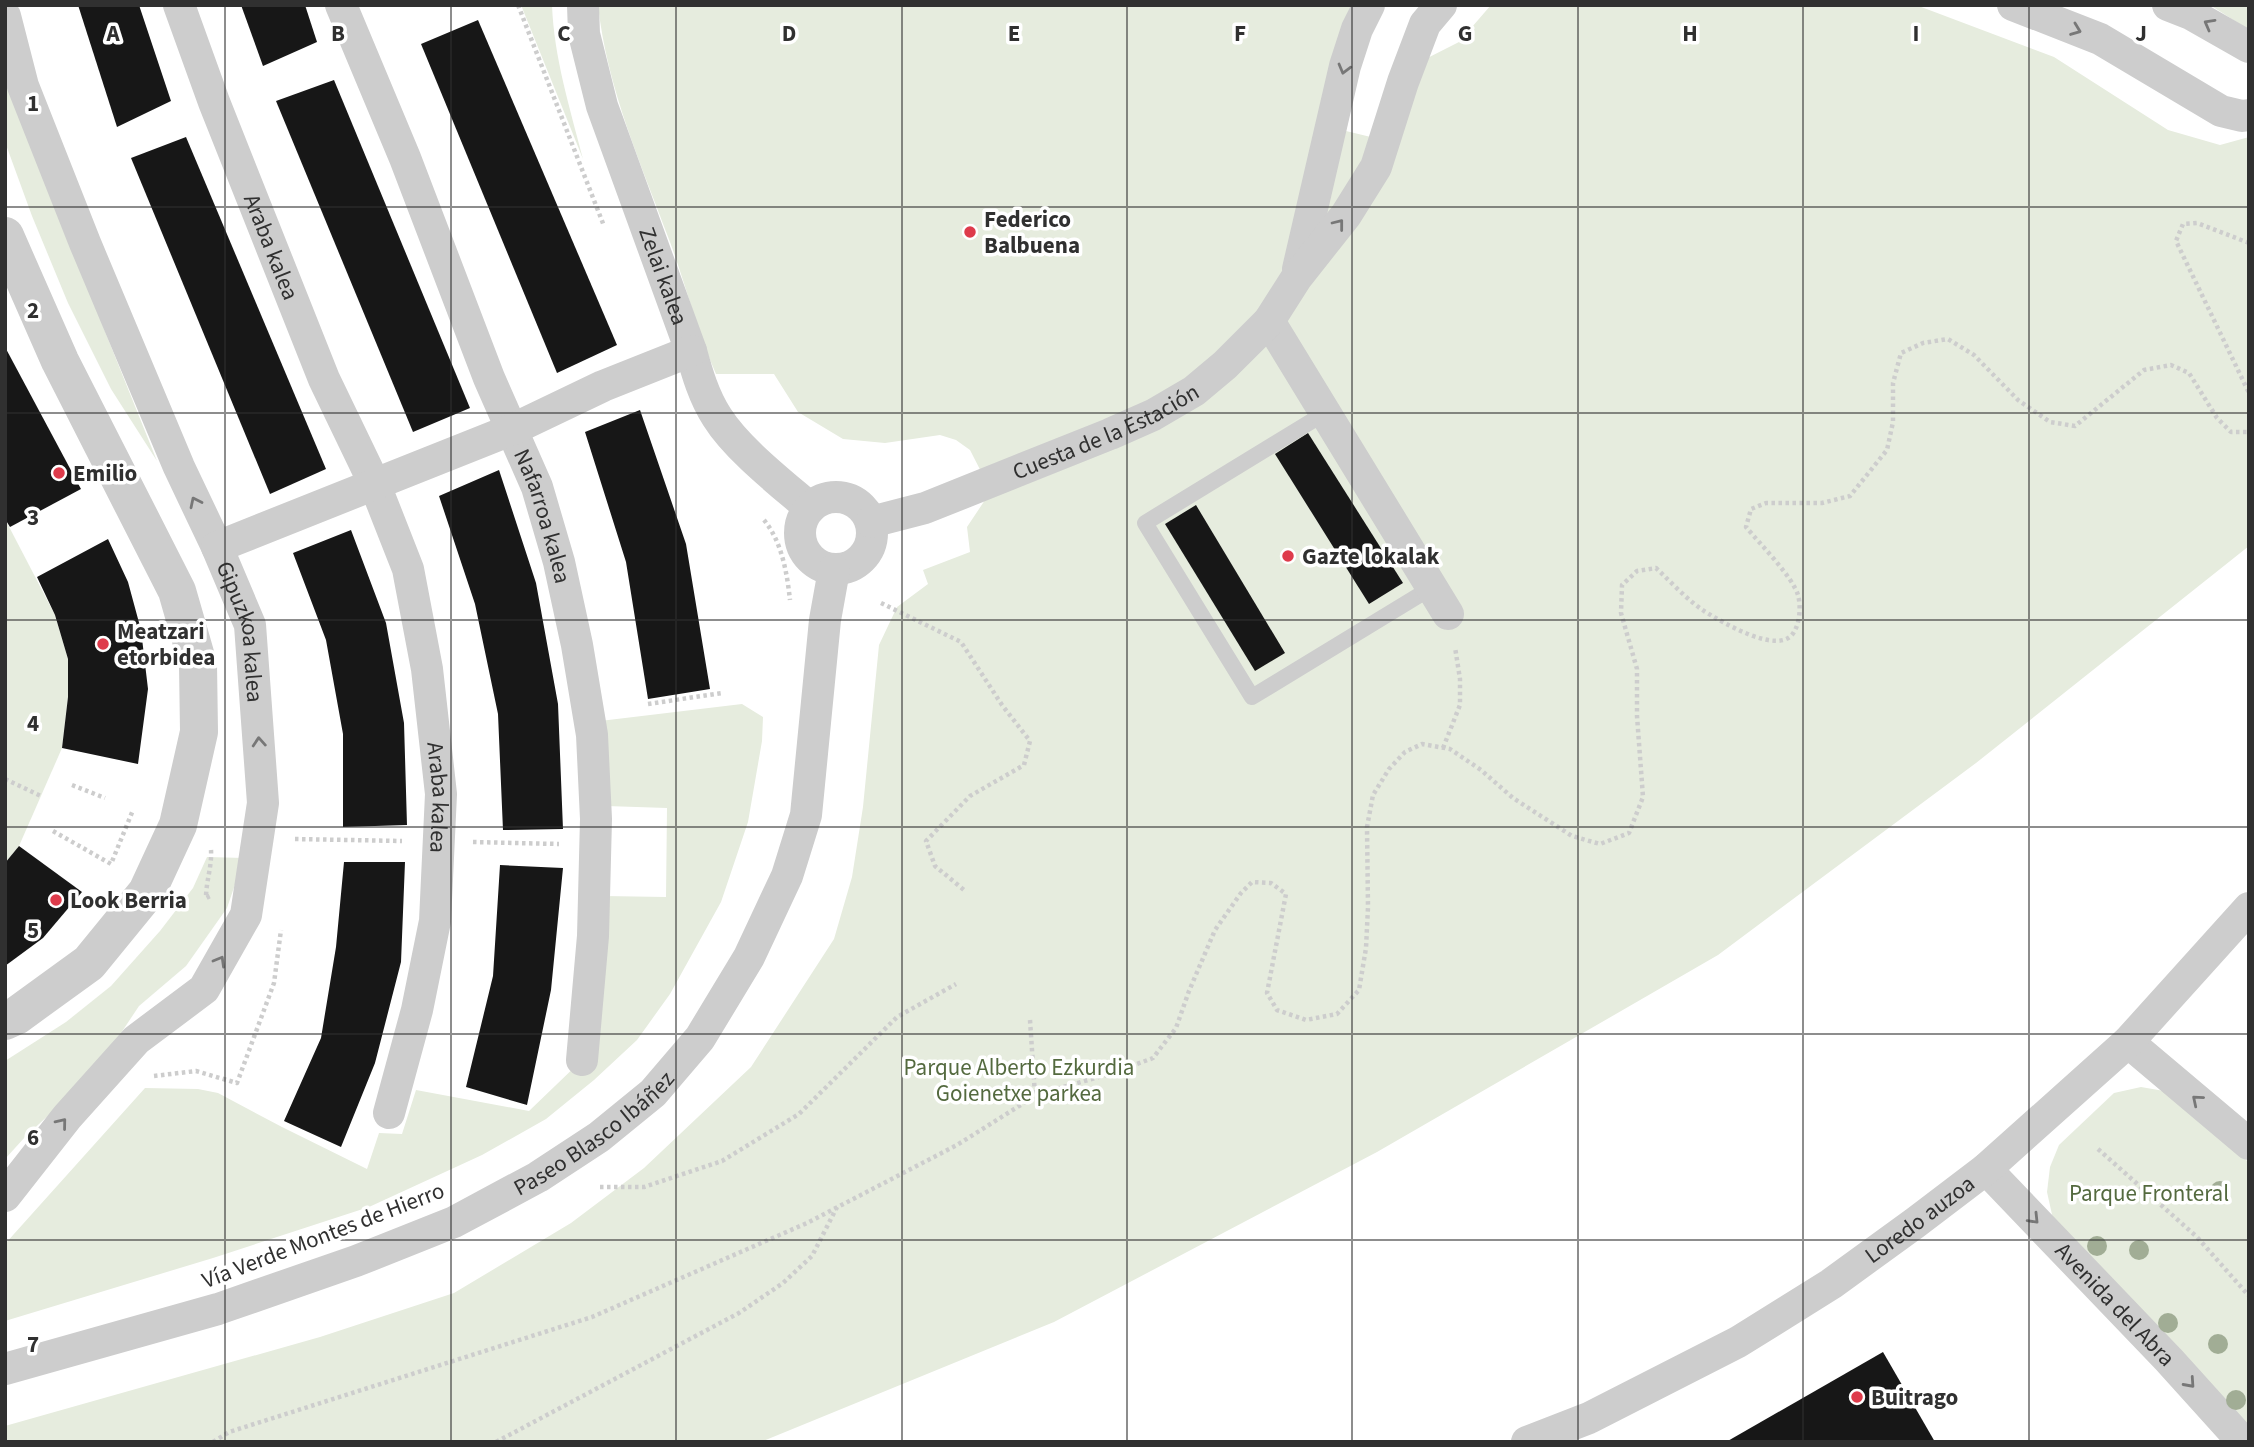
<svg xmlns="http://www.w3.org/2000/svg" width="2254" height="1447" font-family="'Source Sans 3',sans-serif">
  <rect width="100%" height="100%" fill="#fff"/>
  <g fill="#e6ecde">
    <path d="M521,5H552C554,58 570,108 583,159Z"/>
    <path d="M598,5H1381L1361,60L1346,131L1375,138L1390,77L1459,42L1491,5H1916L2054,57L2168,130L2220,145L2249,137V546L1976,763L1718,955L1377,1152L1054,1322L761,1442H5V1426L320,1337L454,1293L571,1223L644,1168L751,1067L834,939L852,877L863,807L879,645L897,607L928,584L923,570L970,552L967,527L991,491L970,450L956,440L940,435L885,443L843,439L798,412L774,374H716C697,331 686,285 670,242C641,164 607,88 598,5Z"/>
    <polygon points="2210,5 2249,5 2249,30"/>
    <polygon points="5,61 18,100 106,334 157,461 111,389 68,303 32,216 5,142"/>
    <polygon points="5,519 55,615 68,659 68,697 62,748 19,846 5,863"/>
    <polygon points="742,704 763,717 762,741 748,822 721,902 670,994 637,1040 594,1080 546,1119 482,1155 369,1207 213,1258 5,1321 5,1244 145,1088 198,1089 218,1093 282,1127 367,1169 379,1133 402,1134 416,1090 529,1111 582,1060 604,896 666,897 667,808 606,806 600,721"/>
    <polygon points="207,857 244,858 227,908 186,966 139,1006 95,1072 25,1137 5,1159 5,1061 66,1022 111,986 160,931 193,888"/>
    <polygon points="2141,1087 2164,1091 2189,1101 2249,1163 2249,1428 2053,1219 2047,1192 2050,1167 2059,1145 2114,1093"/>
  </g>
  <g fill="#171717">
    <polygon points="78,5 139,5 171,101 117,127"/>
    <polygon points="241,5 305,5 317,42 263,66"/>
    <polygon points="478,20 617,345 557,373 421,44"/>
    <polygon points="334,80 470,408 413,432 276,101"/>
    <polygon points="186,137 326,469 270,494 131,158"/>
    <polygon points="5,347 81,489 10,527 5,519"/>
    <polygon points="640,410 686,544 710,689 648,699 626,562 585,432"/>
    <polygon points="1308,433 1403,583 1369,604 1275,454"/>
    <polygon points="499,470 536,583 558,704 563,829 503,830 498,714 475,604 439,496"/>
    <polygon points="1196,505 1285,653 1255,671 1165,524"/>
    <polygon points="351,530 386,623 404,723 407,825 343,827 343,734 326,640 293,553"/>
    <polygon points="108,539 128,582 141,630 148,689 138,764 62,748 68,697 68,659 55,615 37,577"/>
    <polygon points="19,846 82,892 43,938 5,966 5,863"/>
    <polygon points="344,862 405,862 401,962 375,1063 341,1147 284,1121 321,1038 336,947"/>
    <polygon points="500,865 563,868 551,990 527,1105 466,1087 493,976"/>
    <polygon points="1883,1352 1935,1442 1726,1442"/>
  </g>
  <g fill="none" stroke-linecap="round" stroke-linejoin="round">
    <g stroke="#cdcdcd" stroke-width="4.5" stroke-dasharray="3.5 3.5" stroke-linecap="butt">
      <polyline points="518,5 604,226"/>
      <polyline points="2249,243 2197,223 2183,224 2176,241 2249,393"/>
      <path d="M764,520C782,542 787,573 790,600"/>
      <polyline points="881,603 961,642 1002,705 1030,741 1024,765 970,796 926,841 935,866 964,890"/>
      <polyline points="648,704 722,693"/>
      <polyline points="1443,748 1460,705 1460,679 1455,647"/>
      <polyline points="5,779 41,796"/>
      <polyline points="72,785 105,798"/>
      <polyline points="53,831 111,864 133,810"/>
      <polyline points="295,839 402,841"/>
      <polyline points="473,842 559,844"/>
      <path d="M211,850C212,867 206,881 206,898L212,895"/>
      <path d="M1030,1020L1035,1095L1113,1073L1153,1058L1176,1028L1189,991L1215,930L1241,893L1252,882L1271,883L1286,894L1267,993L1277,1010L1306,1020L1337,1014L1359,990L1366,948L1368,907L1367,827L1373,795L1389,769L1405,752L1422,744L1450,749L1481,770L1513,798L1572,836L1600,844L1629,833L1643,797L1637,716V669L1621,613L1622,585L1637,571L1656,568C1671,582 1686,599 1704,611C1722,622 1780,657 1794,632C1800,622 1801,606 1798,595C1792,576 1760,544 1746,527L1751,509L1766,503H1822L1850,496L1887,450L1893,422V383L1901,353L1923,343L1948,339L1974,355L2018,400L2050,422L2075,426L2144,370L2171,365L2189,373L2217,418L2231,432H2249"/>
      <polyline points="154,1076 196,1071 237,1083 274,983 281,930"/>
      <polyline points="2098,1149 2197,1237 2249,1296"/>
      <polyline points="600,1187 644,1187 722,1161 799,1114 897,1017 956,984"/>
      <polyline points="213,1442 229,1432 592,1317 807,1223 957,1145 1035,1096"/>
      <polyline points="496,1442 739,1313 783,1283 812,1256 837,1207"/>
    </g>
    <polyline stroke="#cdcdcd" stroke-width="16" points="1325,413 1145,523 1252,697 1431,588"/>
    <g stroke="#cdcdcd" stroke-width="32">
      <path id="s1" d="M179,5L214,102L324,379L375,485L408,569L427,669L441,794L435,921L417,1010L389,1113"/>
      <path id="s2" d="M341,5L405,158L489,378L537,487L559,562L577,645L592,735L596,819L593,936L582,1060"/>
      <path id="s3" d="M583,5L584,34L602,106L691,351C697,373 704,397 717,417C737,449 781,483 810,508"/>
      <polyline points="2013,5 2100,39 2221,111 2242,116 2249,115"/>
      <polyline points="2168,5 2191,14 2249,47"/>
      <path id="s4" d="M5,16L23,86L85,243L179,467L217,547L250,625L263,803L246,915L204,989L136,1040L67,1117L5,1196"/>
      <polyline points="1298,269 1345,66 1357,29 1369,5"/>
      <polyline points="1269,321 1448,614"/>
      <circle cx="836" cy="533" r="36"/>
      <path id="s5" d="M871,522L925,508L1110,434L1153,415L1194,391L1225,365L1269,321L1297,277L1346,215L1376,167L1403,82L1425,24L1441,5"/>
      <polyline points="217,547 513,429 603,386 691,351"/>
      <polyline points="2128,1042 2249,1144"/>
      <path id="s6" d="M1986,1169L2169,1360L2243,1442"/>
      <path id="s7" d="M5,1369L218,1309L356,1261L454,1222L538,1177L599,1137L653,1093L700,1038L749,957L787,876L806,815L825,620L834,570"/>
      <path id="s8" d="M1527,1442L1589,1418L1738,1342L1831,1284L1915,1223L1986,1169L2128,1042L2249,908"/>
    </g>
    <polyline stroke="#cdcdcd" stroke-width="38" points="5,236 60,361 177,591 198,664 199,732 178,825 147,892 89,963 16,1016 5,1021"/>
  </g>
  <g fill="#a1ad95">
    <circle cx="2220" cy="1191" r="10"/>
    <circle cx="2097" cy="1246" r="10"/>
    <circle cx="2139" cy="1250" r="10"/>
    <circle cx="2168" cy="1323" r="10"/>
    <circle cx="2218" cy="1344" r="10"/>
    <circle cx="2236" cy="1400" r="10"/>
  </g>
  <defs><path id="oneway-chevron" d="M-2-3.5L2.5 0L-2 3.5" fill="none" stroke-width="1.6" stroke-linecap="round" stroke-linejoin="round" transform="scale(1.75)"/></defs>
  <g stroke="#777">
    <use href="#oneway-chevron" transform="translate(2209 24) rotate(-151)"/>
    <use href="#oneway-chevron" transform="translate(2076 30) rotate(21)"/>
    <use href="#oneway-chevron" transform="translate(1344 69) rotate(105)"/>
    <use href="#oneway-chevron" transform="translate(1339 224) rotate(-52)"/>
    <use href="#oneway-chevron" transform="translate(195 502) rotate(-116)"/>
    <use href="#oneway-chevron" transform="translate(259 742) rotate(-94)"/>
    <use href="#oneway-chevron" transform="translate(220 961) rotate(-60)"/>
    <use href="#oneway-chevron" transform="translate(2197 1100) rotate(-140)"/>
    <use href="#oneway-chevron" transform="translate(62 1123) rotate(-51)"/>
    <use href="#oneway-chevron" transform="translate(2034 1219) rotate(46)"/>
    <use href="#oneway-chevron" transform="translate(2190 1383) rotate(48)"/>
  </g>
  <path fill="none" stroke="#303030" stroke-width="2" stroke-opacity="0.55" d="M225,5V1442M451,5V1442M676,5V1442M902,5V1442M1127,5V1442M1352,5V1442M1578,5V1442M1803,5V1442M2029,5V1442M5,207H2249M5,413H2249M5,620H2249M5,827H2249M5,1034H2249M5,1240H2249"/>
  <g fill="#de3b4b" stroke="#fff" stroke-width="2.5">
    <circle cx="970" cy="232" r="7"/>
    <circle cx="59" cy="473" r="7"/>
    <circle cx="1288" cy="556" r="7"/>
    <circle cx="103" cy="644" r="7"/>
    <circle cx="56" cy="900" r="7"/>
    <circle cx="1857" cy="1397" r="7"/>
  </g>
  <g text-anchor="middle" stroke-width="7" stroke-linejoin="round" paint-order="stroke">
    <g font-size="23" font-weight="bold" fill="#303030" stroke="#fff" text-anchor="start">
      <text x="984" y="227">Federico<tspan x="984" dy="26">Balbuena</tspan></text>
      <text x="73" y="481">Emilio</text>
      <text x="1302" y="564">Gazte lokalak</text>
      <text x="117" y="639">Meatzari<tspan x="117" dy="26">etorbidea</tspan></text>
      <text x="70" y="908">Look Berria</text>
      <text x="1871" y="1405">Buitrago</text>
    </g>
    <g font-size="23" fill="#303030" stroke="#fff">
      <text dy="8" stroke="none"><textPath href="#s1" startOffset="259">Araba kalea</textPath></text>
      <text dy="8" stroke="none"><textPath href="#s3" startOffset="284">Zelai kalea</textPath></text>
      <text dy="8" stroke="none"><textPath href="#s5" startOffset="252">Cuesta de la Estación</textPath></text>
      <text dy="8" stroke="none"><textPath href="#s2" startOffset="550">Nafarroa kalea</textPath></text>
      <text dy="8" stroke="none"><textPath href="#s4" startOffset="662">Gipuzkoa kalea</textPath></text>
      <text dy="8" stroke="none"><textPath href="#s1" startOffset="840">Araba kalea</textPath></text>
      <text dy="8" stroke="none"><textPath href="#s7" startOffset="639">Paseo Blasco Ibáñez</textPath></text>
      <text dy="8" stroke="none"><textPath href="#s8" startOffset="453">Loredo auzoa</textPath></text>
      <text transform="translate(323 1235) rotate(-21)" y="8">Vía Verde Montes de Hierro</text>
      <text dy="8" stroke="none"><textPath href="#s6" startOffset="187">Avenida del Abra</textPath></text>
    </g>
    <g font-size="23" fill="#546a3f" stroke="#fff">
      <text x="1019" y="1075">Parque Alberto Ezkurdia<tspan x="1019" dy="26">Goienetxe parkea</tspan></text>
      <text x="2149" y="1201">Parque Fronteral</text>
    </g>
  </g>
  <g font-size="23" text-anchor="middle" font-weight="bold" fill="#303030" stroke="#fff" stroke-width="7" stroke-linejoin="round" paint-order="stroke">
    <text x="113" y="41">A</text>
    <text x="338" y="41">B</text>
    <text x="564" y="41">C</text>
    <text x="789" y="41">D</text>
    <text x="1014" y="41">E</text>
    <text x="1240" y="41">F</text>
    <text x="1465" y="41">G</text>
    <text x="1690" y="41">H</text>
    <text x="1916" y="41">I</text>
    <text x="2141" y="41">J</text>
    <text x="33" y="111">1</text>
    <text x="33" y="318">2</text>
    <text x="33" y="525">3</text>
    <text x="33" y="731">4</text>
    <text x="33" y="938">5</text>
    <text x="33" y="1145">6</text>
    <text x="33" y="1352">7</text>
  </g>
  <rect width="2254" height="1447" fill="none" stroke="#303030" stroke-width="14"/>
</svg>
